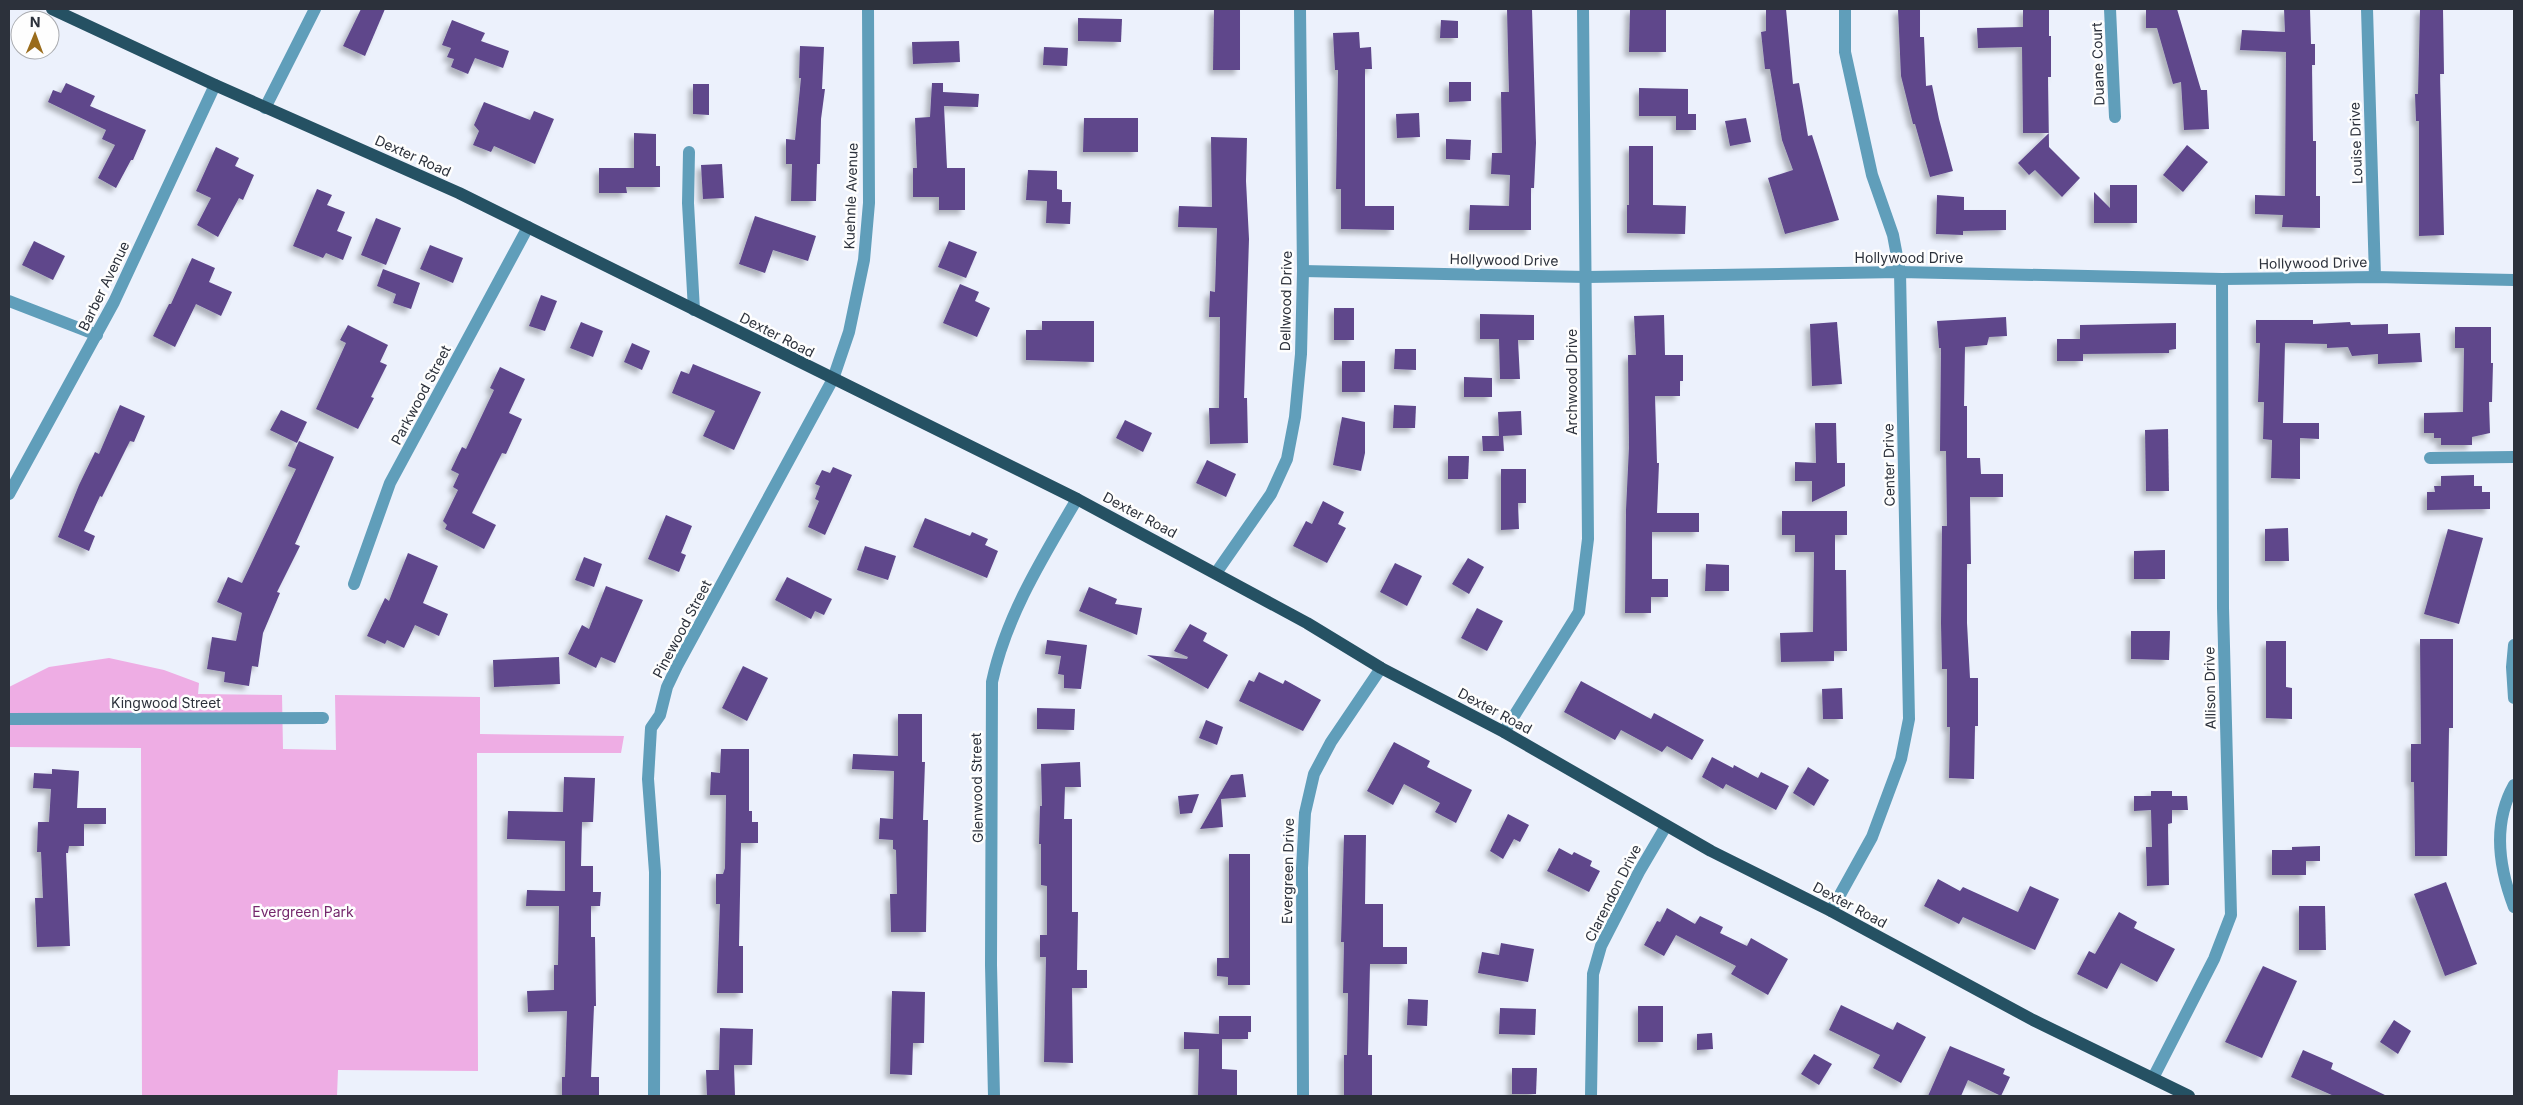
<svg xmlns="http://www.w3.org/2000/svg" width="2523" height="1105" font-family="Inter,sans-serif">
  <defs>
    <filter id="shadow"><feDropShadow dx="-4.5" dy="4.5" stdDeviation="2.5" flood-color="#0004"/></filter>
  </defs>
  <rect width="100%" height="100%" fill="#ecf1fc"/>
  <polygon fill="#eeade4" points="109,658 164,670 199,683 198,694 282,695 283,749 336,750 335,695 480,697 480,734 624,736 621,753 477,753 478,1071 338,1070 337,1096 142,1096 141,748 9,747 9,687 49,667"/>
  <g fill="#5e478b" filter="url(#shadow)">
    <polygon points="361,9 385,9 365,56 343,46"/>
    <polygon points="1214,9 1240,9 1240,70 1213,70"/>
    <polygon points="1507,9 1532,9 1536,143 1534,188 1531,188 1531,230 1469,230 1470,205 1509,206 1510,175 1491,174 1492,153 1502,153 1501,92 1509,92"/>
    <polygon points="1630,9 1666,9 1666,52 1629,52"/>
    <polygon points="1766,9 1786,9 1793,84 1799,83 1808,136 1812,135 1839,220 1785,234 1768,178 1793,170 1782,140 1770,69 1765,69 1761,32 1766,31"/>
    <polygon points="1898,9 1920,9 1920,37 1924,37 1926,86 1932,85 1939,119 1953,171 1930,177 1915,124 1913,124 1901,76"/>
    <polygon points="2023,9 2049,9 2049,36 2051,36 2051,77 2048,77 2049,147 2080,178 2062,197 2035,170 2029,175 2018,163 2049,133 2023,133 2022,47 1978,48 1977,28 2023,27"/>
    <polygon points="2146,9 2177,9 2201,90 2207,90 2209,129 2184,130 2181,82 2173,84 2157,28 2146,28"/>
    <polygon points="2284,9 2310,9 2311,44 2315,44 2315,65 2312,65 2313,141 2316,141 2316,196 2320,196 2320,228 2282,227 2283,215 2255,214 2255,195 2285,196 2286,52 2240,50 2242,30 2285,32"/>
    <polygon points="2420,9 2443,9 2444,74 2440,74 2444,235 2419,236 2419,121 2416,121 2415,94 2418,94"/>
    <polygon points="1078,18 1122,19 1121,42 1078,41"/>
    <polygon points="452,20 485,33 481,41 509,51 503,68 475,58 468,74 451,67 454,59 447,57 451,48 442,45"/>
    <polygon points="1441,20 1458,21 1458,38 1440,38"/>
    <polygon points="1359,32 1360,48 1371,47 1372,69 1365,69 1365,206 1394,206 1394,230 1341,229 1341,189 1336,189 1338,70 1335,70 1333,33"/>
    <polygon points="959,41 960,62 913,64 912,42"/>
    <polygon points="800,46 824,47 822,89 825,89 821,119 820,164 817,164 816,201 791,201 792,164 786,164 786,139 795,140 801,78 799,78"/>
    <polygon points="1044,47 1068,48 1067,66 1043,65"/>
    <polygon points="1449,82 1471,82 1471,101 1449,102"/>
    <polygon points="66,83 95,96 90,106 146,130 133,160 131,160 116,188 98,178 115,145 102,139 106,130 48,102 53,90 61,93"/>
    <polygon points="932,83 943,83 943,92 979,94 978,107 944,106 947,168 965,168 965,210 939,210 939,197 913,197 913,168 917,168 915,118 930,117"/>
    <polygon points="693,84 709,84 709,115 693,114"/>
    <polygon points="1639,88 1688,89 1688,114 1696,114 1696,130 1676,130 1676,116 1639,116"/>
    <polygon points="484,102 530,120 534,111 554,119 535,164 494,146 491,152 473,145 479,131 474,125"/>
    <polygon points="1419,113 1420,137 1397,138 1396,114"/>
    <polygon points="1084,118 1138,118 1138,152 1083,152"/>
    <polygon points="1746,118 1751,142 1730,146 1725,121"/>
    <polygon points="634,133 656,134 656,166 660,166 660,187 626,187 627,193 599,193 599,168 634,168"/>
    <polygon points="1211,137 1247,138 1246,181 1249,239 1244,398 1247,398 1248,443 1210,444 1209,408 1219,408 1220,317 1209,317 1210,291 1215,292 1217,228 1178,227 1179,206 1212,207"/>
    <polygon points="1446,139 1471,140 1470,160 1446,159"/>
    <polygon points="2187,145 2208,162 2183,192 2163,175"/>
    <polygon points="1629,146 1653,146 1653,205 1686,206 1685,234 1627,233 1627,205 1629,205"/>
    <polygon points="216,147 239,158 235,166 254,175 243,200 239,198 218,237 197,225 211,198 196,191"/>
    <polygon points="722,164 724,198 703,199 701,165"/>
    <polygon points="1028,170 1057,171 1057,189 1062,190 1062,202 1071,202 1070,224 1046,223 1047,201 1026,200"/>
    <polygon points="2110,185 2137,185 2137,223 2094,223 2094,192 2110,208"/>
    <polygon points="317,189 332,195 327,205 345,212 337,231 352,237 343,260 326,253 323,258 293,246"/>
    <polygon points="1937,195 1964,197 1964,210 2006,210 2006,230 1963,231 1963,235 1936,234"/>
    <polygon points="755,216 816,236 808,261 773,250 765,273 739,264"/>
    <polygon points="376,218 401,228 386,265 361,255"/>
    <polygon points="34,241 65,256 53,280 22,265"/>
    <polygon points="949,241 977,252 966,278 938,267"/>
    <polygon points="430,245 463,258 453,283 420,269"/>
    <polygon points="192,258 215,268 209,282 232,292 221,316 196,304 175,347 153,336 169,304 171,304"/>
    <polygon points="383,269 420,283 411,309 393,303 396,294 377,286"/>
    <polygon points="960,284 979,292 975,301 990,308 977,337 943,323"/>
    <polygon points="541,295 557,301 545,331 529,326"/>
    <rect x="1334" y="308" width="20" height="32"/>
    <polygon points="1480,314 1534,315 1534,340 1518,340 1520,379 1500,379 1499,339 1480,339"/>
    <polygon points="1664,315 1665,355 1683,355 1683,381 1680,381 1680,396 1655,396 1657,463 1659,463 1657,513 1699,513 1699,532 1652,532 1652,579 1668,579 1668,597 1651,597 1651,613 1625,613 1626,510 1629,447 1628,355 1636,355 1634,316"/>
    <polygon points="2006,317 2007,336 1989,337 1987,345 1965,347 1964,406 1967,406 1967,458 1980,458 1981,474 2003,474 2003,497 1970,497 1971,564 1967,564 1967,623 1970,678 1978,678 1978,726 1975,726 1974,779 1949,778 1950,727 1947,727 1947,669 1942,669 1941,623 1942,526 1947,526 1946,451 1940,451 1941,348 1939,348 1937,321"/>
    <polygon points="2256,320 2313,320 2313,324 2350,322 2351,325 2388,324 2388,334 2420,333 2422,362 2378,364 2378,354 2352,356 2348,347 2327,348 2327,344 2285,343 2283,423 2319,423 2319,439 2300,438 2300,479 2271,478 2272,440 2263,439 2264,402 2258,402 2260,343 2256,343"/>
    <polygon points="1042,321 1094,321 1094,362 1026,360 1026,330 1042,330"/>
    <polygon points="581,322 603,331 593,357 570,348"/>
    <polygon points="1837,322 1842,384 1812,386 1810,324"/>
    <polygon points="2176,323 2176,349 2169,350 2169,353 2083,354 2083,361 2057,361 2057,339 2080,339 2080,325"/>
    <polygon points="348,325 388,345 380,362 387,365 371,397 374,398 358,429 316,409 346,343 340,340"/>
    <polygon points="2455,327 2491,327 2491,363 2493,363 2492,402 2489,402 2490,433 2472,437 2472,445 2441,445 2441,438 2434,438 2434,433 2424,433 2424,413 2463,412 2464,348 2455,348"/>
    <polygon points="632,343 650,351 642,370 624,362"/>
    <polygon points="1395,349 1416,349 1416,370 1394,369"/>
    <rect x="1342" y="361" width="23" height="31"/>
    <polygon points="693,364 761,392 734,450 703,436 715,411 672,393 681,371 689,374"/>
    <polygon points="500,367 525,379 509,413 522,419 506,454 502,453 472,513 496,525 484,549 445,529 447,525 443,521 458,490 453,487 459,474 451,470 462,447 466,449 494,390 490,388"/>
    <polygon points="1464,377 1492,378 1492,397 1464,397"/>
    <polygon points="120,405 145,416 134,442 130,441 102,497 100,496 84,531 95,536 89,551 58,537 79,485 95,452 99,454"/>
    <polygon points="1394,405 1416,406 1415,428 1393,428"/>
    <polygon points="281,410 307,422 297,443 270,430"/>
    <polygon points="1521,411 1522,435 1503,436 1504,451 1483,451 1482,436 1499,436 1498,412"/>
    <polygon points="1342,417 1365,422 1365,453 1361,471 1333,465"/>
    <polygon points="1125,420 1152,433 1143,452 1116,438"/>
    <polygon points="1815,423 1836,423 1837,463 1845,463 1845,486 1812,502 1812,481 1795,481 1795,462 1816,463"/>
    <polygon points="2168,429 2169,491 2146,491 2145,430"/>
    <polygon points="299,441 334,457 295,544 300,546 277,592 280,593 263,633 258,667 252,666 249,686 224,682 225,672 207,669 212,637 236,641 242,613 217,602 228,577 242,583 296,469 288,466"/>
    <polygon points="1448,456 1469,456 1468,479 1448,479"/>
    <polygon points="1207,460 1236,474 1226,497 1196,483"/>
    <polygon points="833,467 852,475 825,535 808,527 819,501 815,499 820,486 815,484 822,470 830,473"/>
    <polygon points="1501,469 1526,469 1526,503 1518,503 1519,529 1501,530"/>
    <polygon points="2474,475 2474,486 2482,486 2482,492 2490,492 2490,509 2427,510 2427,492 2435,492 2434,486 2441,486 2441,476"/>
    <polygon points="1323,501 1344,512 1338,524 1346,528 1327,563 1293,546 1306,521 1312,524"/>
    <polygon points="1782,511 1847,511 1847,535 1835,535 1835,570 1846,570 1847,651 1834,651 1834,661 1781,662 1780,633 1813,632 1814,552 1795,552 1795,535 1782,535"/>
    <polygon points="666,515 692,526 681,553 686,555 679,572 648,559"/>
    <polygon points="925,518 970,536 972,532 988,539 985,545 998,551 987,578 913,547"/>
    <polygon points="2288,528 2289,561 2265,561 2265,529"/>
    <polygon points="2448,529 2483,538 2459,624 2424,614"/>
    <polygon points="865,546 896,556 888,580 857,570"/>
    <polygon points="2165,550 2165,579 2134,579 2134,551"/>
    <polygon points="408,553 438,566 423,603 448,614 439,636 415,625 404,648 387,640 385,644 367,636 385,598 389,601"/>
    <polygon points="584,557 602,564 594,587 575,580"/>
    <polygon points="1468,558 1484,567 1469,594 1452,584"/>
    <polygon points="1395,563 1422,576 1407,606 1380,592"/>
    <polygon points="1706,564 1729,565 1729,591 1705,591"/>
    <polygon points="787,577 832,599 824,615 815,611 811,619 775,600"/>
    <polygon points="606,586 643,600 615,663 601,657 596,668 568,654 582,625 589,629"/>
    <polygon points="1089,587 1117,599 1115,604 1142,608 1137,635 1079,611"/>
    <polygon points="1477,608 1503,621 1487,651 1461,638"/>
    <polygon points="1190,624 1207,633 1203,641 1228,655 1208,689 1147,655 1187,659 1188,657 1174,651"/>
    <polygon points="2131,631 2170,631 2169,660 2131,659"/>
    <polygon points="2420,639 2453,639 2453,728 2449,728 2447,856 2415,856 2414,782 2411,782 2411,744 2421,744"/>
    <polygon points="1047,640 1087,645 1081,689 1064,688 1064,675 1058,674 1061,656 1045,654"/>
    <polygon points="2266,641 2286,641 2286,687 2292,688 2292,719 2266,718"/>
    <polygon points="559,657 560,684 494,687 493,660"/>
    <polygon points="743,666 768,678 747,721 722,708"/>
    <polygon points="1259,672 1283,684 1285,680 1321,700 1303,731 1239,701 1249,680 1254,682"/>
    <polygon points="1581,681 1651,719 1654,713 1704,740 1692,760 1667,746 1662,752 1621,730 1615,740 1564,712"/>
    <polygon points="1842,688 1843,719 1823,719 1822,689"/>
    <polygon points="1037,708 1075,709 1074,730 1037,729"/>
    <polygon points="898,714 922,714 922,762 925,762 923,820 928,820 926,932 891,932 890,894 897,894 896,850 893,849 893,840 879,839 880,818 893,819 894,771 852,769 853,754 898,756"/>
    <polygon points="1206,720 1223,727 1217,745 1199,738"/>
    <polygon points="1394,742 1430,761 1427,767 1472,790 1456,823 1435,812 1440,803 1404,784 1393,805 1367,791"/>
    <polygon points="721,749 749,749 749,811 752,811 752,822 758,822 758,843 741,843 739,946 743,946 743,993 717,993 720,904 716,904 716,874 723,874 725,868 726,795 710,795 711,772 720,773"/>
    <polygon points="1712,757 1733,768 1734,765 1758,778 1761,772 1789,786 1776,810 1726,784 1723,789 1702,777"/>
    <polygon points="1080,762 1081,787 1065,787 1064,819 1072,819 1072,912 1078,912 1077,970 1087,970 1087,988 1072,988 1073,1063 1044,1062 1046,957 1040,957 1040,935 1047,935 1047,886 1041,885 1041,844 1039,844 1040,806 1042,806 1041,764"/>
    <polygon points="1808,767 1829,780 1814,806 1793,793"/>
    <polygon points="52,769 79,771 77,808 106,808 106,824 84,824 84,846 69,846 68,853 66,853 70,946 37,947 35,898 43,898 41,852 37,852 38,822 49,822 51,789 33,788 34,773 52,774"/>
    <polygon points="1243,774 1246,797 1221,799 1223,827 1200,829 1231,775"/>
    <polygon points="564,777 595,778 593,822 582,822 581,866 593,866 593,892 601,892 600,906 591,906 591,937 595,937 596,1006 594,1006 591,1077 599,1077 599,1096 562,1096 562,1077 565,1077 567,1011 528,1012 527,991 554,990 554,965 558,965 559,906 526,906 527,890 565,891 565,841 507,839 508,811 563,812"/>
    <polygon points="2151,791 2172,791 2172,796 2187,796 2188,810 2172,810 2172,823 2168,824 2169,885 2147,886 2146,847 2152,847 2151,810 2134,811 2134,796 2151,796"/>
    <polygon points="1199,794 1192,813 1180,814 1178,796"/>
    <polygon points="1508,814 1529,825 1520,842 1514,839 1503,859 1490,851"/>
    <polygon points="1344,835 1366,835 1365,904 1383,904 1383,947 1407,947 1407,964 1370,964 1368,1055 1372,1055 1372,1096 1344,1096 1344,1055 1347,1055 1348,993 1343,993 1344,942 1341,942"/>
    <polygon points="2320,846 2320,861 2306,861 2306,875 2272,875 2272,850 2292,850 2292,847"/>
    <polygon points="1559,848 1572,855 1574,852 1592,861 1590,866 1600,871 1589,892 1547,871"/>
    <polygon points="1229,854 1250,854 1250,985 1228,985 1228,977 1217,976 1217,958 1229,958"/>
    <polygon points="1938,879 1960,891 1963,887 2018,912 2030,886 2059,899 2035,950 1963,917 1959,924 1924,906"/>
    <polygon points="2446,882 2477,964 2445,976 2414,894"/>
    <polygon points="2299,906 2325,906 2326,950 2299,950"/>
    <polygon points="1667,908 1695,924 1700,916 1723,927 1720,933 1747,946 1751,938 1788,959 1768,995 1731,974 1736,966 1676,935 1664,956 1644,945 1657,921 1660,922"/>
    <polygon points="2119,912 2137,922 2134,928 2175,949 2157,982 2121,963 2107,989 2077,974 2089,951 2095,954"/>
    <polygon points="1501,943 1534,949 1528,982 1478,973 1482,952 1499,955"/>
    <polygon points="2263,966 2297,981 2262,1058 2225,1042"/>
    <polygon points="892,991 925,992 924,1043 913,1043 912,1075 890,1074"/>
    <polygon points="1408,999 1428,1000 1427,1026 1407,1025"/>
    <polygon points="1841,1005 1893,1030 1897,1022 1926,1037 1901,1083 1873,1068 1880,1055 1829,1030"/>
    <rect x="1638" y="1006" width="25" height="36"/>
    <polygon points="1500,1008 1536,1009 1535,1035 1499,1034"/>
    <polygon points="1219,1016 1251,1016 1251,1032 1248,1032 1248,1039 1222,1039 1222,1069 1237,1070 1237,1096 1198,1096 1199,1049 1184,1049 1184,1032 1219,1034"/>
    <polygon points="2394,1020 2411,1031 2398,1054 2380,1042"/>
    <polygon points="720,1028 753,1029 752,1065 734,1065 735,1096 707,1096 706,1070 719,1070"/>
    <polygon points="1712,1033 1713,1049 1697,1050 1697,1034"/>
    <polygon points="1950,1046 2005,1069 2003,1074 2010,1077 2001,1096 1968,1080 1961,1096 1928,1096"/>
    <polygon points="2303,1050 2333,1063 2331,1069 2387,1096 2334,1096 2291,1077"/>
    <polygon points="1814,1054 1832,1064 1819,1085 1801,1074"/>
    <polygon points="1512,1068 1537,1068 1536,1094 1512,1094"/>
  </g>
  <g fill="none" stroke-linecap="round" stroke-linejoin="round">
    <g stroke="#609eba" stroke-width="12">
      <polyline points="2110,9 2115,117"/>
      <polyline points="2367,9 2375,277"/>
      <polyline points="265,108 315,9"/>
      <polyline points="689,152 688,203 694,310"/>
      <polyline points="1303,271 1587,277 1900,272 2222,279 2375,277 2514,280"/>
      <polyline points="9,301 97,335"/>
      <polyline points="2430,458 2514,457"/>
      <polyline points="9,494 114,302 215,85"/>
      <polyline points="1216,573 1271,494 1287,459 1295,417 1301,354 1303,271 1300,9"/>
      <polyline points="354,584 390,483 528,227"/>
      <polyline points="2514,645 2512,667 2514,698"/>
      <polyline points="9,719 323,718"/>
      <polyline points="1504,732 1579,612 1588,539 1583,9"/>
      <path d="M2514,785C2492,824 2499,868 2514,907"/>
      <polyline points="1831,911 1872,837 1901,759 1909,719 1900,272 1893,235 1872,175 1845,52 1845,9"/>
      <polyline points="2153,1078 2214,959 2231,915 2223,608 2222,279"/>
      <polyline points="654,1096 655,872 648,779 651,728 660,715 667,687 677,666 833,379 849,332 864,260 869,203 868,9"/>
      <path d="M994,1096L991,965L992,682C1006,616 1043,557 1077,499"/>
      <polyline points="1303,1096 1302,868 1305,813 1314,774 1331,742 1381,668"/>
      <polyline points="1591,1096 1593,974 1601,946 1639,872 1666,826"/>
    </g>
    <polyline stroke="#255163" stroke-width="12" points="52,9 215,85 459,193 1077,499 1307,623 1381,668 1504,732 1711,851 1831,911 2033,1020 2189,1096"/>
  </g>
  <g text-anchor="middle" stroke-width="5" stroke-linejoin="round" paint-order="stroke">
    <g font-size="14" fill="#2c313b" stroke="#fefefe">
      <text transform="translate(2098 64) rotate(-92)" y="5">Duane Court</text>
      <text transform="translate(2356 143) rotate(-92)" y="5">Louise Drive</text>
      <text transform="translate(413 156) rotate(24)" y="5">Dexter Road</text>
      <text transform="translate(851 196) rotate(-88)" y="5">Kuehnle Avenue</text>
      <text x="1909" y="263">Hollywood Drive</text>
      <text transform="translate(1504 260) rotate(1)" y="5">Hollywood Drive</text>
      <text transform="translate(2313 263) rotate(-1)" y="5">Hollywood Drive</text>
      <text transform="translate(104 286) rotate(-64)" y="5">Barber Avenue</text>
      <text transform="translate(1286 301) rotate(-89)" y="5">Dellwood Drive</text>
      <text transform="translate(777 335) rotate(27)" y="5">Dexter Road</text>
      <text transform="translate(1572 382) rotate(-90)" y="5">Archwood Drive</text>
      <text transform="translate(421 395) rotate(-62)" y="5">Parkwood Street</text>
      <text transform="translate(1889 465) rotate(-91)" y="5">Center Drive</text>
      <text transform="translate(1140 515) rotate(28)" y="5">Dexter Road</text>
      <text transform="translate(682 629) rotate(-62)" y="5">Pinewood Street</text>
      <text transform="translate(2210 688) rotate(-91)" y="5">Allison Drive</text>
      <text x="166" y="708">Kingwood Street</text>
      <text transform="translate(1495 711) rotate(28)" y="5">Dexter Road</text>
      <text transform="translate(977 788) rotate(-91)" y="5">Glenwood Street</text>
      <text transform="translate(1288 871) rotate(-89)" y="5">Evergreen Drive</text>
      <text transform="translate(1613 893) rotate(-63)" y="5">Clarendon Drive</text>
      <text transform="translate(1850 905) rotate(28)" y="5">Dexter Road</text>
    </g>
    <g font-size="14" fill="#74276c" stroke="#fefefe">
      <text x="303" y="917">Evergreen Park</text>
    </g>
  </g>
  <rect width="2523" height="1105" fill="none" stroke="#2c313b" stroke-width="20"/>
  <g transform="translate(35 35) rotate(1)"><circle r="24" fill="#fefefe" stroke="#aaacb0"/>
  <path d="M0-4L9 19L0 12L-9 19Z" fill="#9a6c1c"/>
  <text y="-8" font-size="14" font-weight="bold" text-anchor="middle" fill="#2c313b">N</text>
  </g>
</svg>
